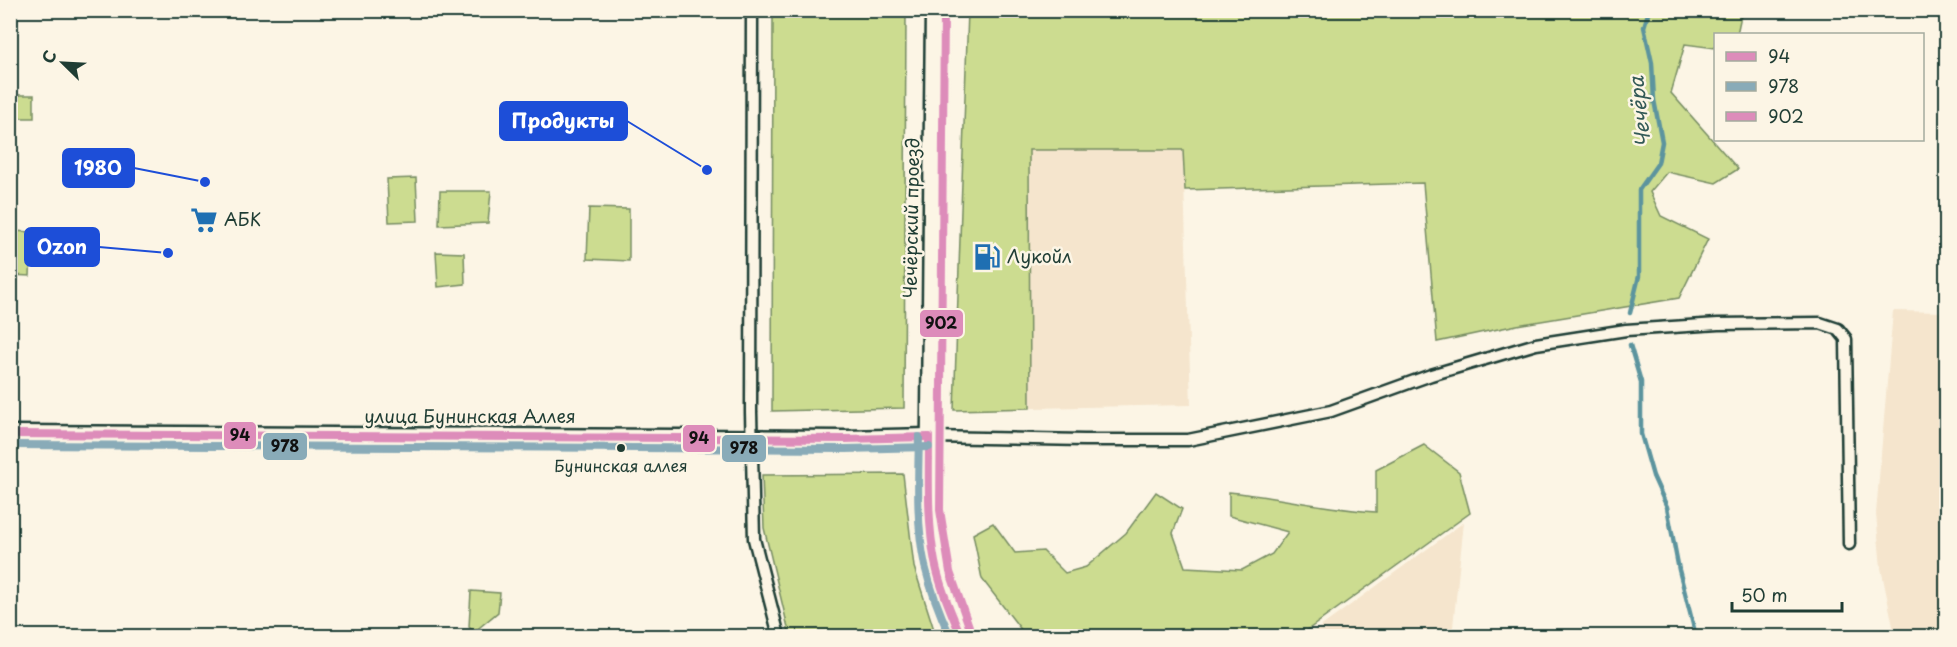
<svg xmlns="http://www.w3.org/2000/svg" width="1957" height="647" font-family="'Playpen Sans',sans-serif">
  <rect width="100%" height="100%" fill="#fcf5e5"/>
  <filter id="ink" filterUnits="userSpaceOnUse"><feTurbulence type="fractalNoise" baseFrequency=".0167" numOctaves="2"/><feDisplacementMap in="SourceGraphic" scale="12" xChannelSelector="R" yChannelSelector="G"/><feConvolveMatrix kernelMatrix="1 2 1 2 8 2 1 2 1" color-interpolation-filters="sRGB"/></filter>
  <g filter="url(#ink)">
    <g fill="#f5e5cd">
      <polygon points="1029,150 1183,150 1191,405 1030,408"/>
      <polygon points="1893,311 1946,312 1946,636 1895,636 1881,568 1876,514"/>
      <polygon points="1464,522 1452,636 1308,636"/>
    </g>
    <g fill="#ccdc90" stroke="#768c62" stroke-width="1.5">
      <polygon points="773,11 906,11 904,408 772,411"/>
      <polygon points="968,11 1742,11 1737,34 1716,34 1715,48 1685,44 1671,93 1738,169 1716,183 1667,172 1650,192 1661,216 1708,239 1679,298 1517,325 1437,342 1423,183 1185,190 1183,150 1029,150 1030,408 954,410"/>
      <rect x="11" y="95" width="23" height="23"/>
      <polygon points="416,178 418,221 389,222 387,179"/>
      <polygon points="440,191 491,191 488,223 439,225"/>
      <polygon points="589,208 629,209 629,261 587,259"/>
      <polygon points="11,231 32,232 30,276 11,275"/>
      <polygon points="436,252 464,253 465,284 438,287"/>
      <path d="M1424,445L1459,472L1470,513L1299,636H1026L982,579L973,534L993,523L1015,553L1043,551L1065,573L1086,567L1126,533L1156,492L1182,509L1173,533L1185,567L1242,570L1272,554L1288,532L1229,516V492C1278,497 1326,509 1376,512V470Z"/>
      <polygon points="903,474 914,567 936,636 790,636 764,528 762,475"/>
      <polygon points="471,591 500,593 498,612 474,632 469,627"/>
    </g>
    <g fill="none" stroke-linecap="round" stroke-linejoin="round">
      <g stroke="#5c949e" stroke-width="4.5">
        <polyline points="1630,313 1639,276 1639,190 1658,163 1662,142 1654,100 1652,63 1644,27 1649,10"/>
        <polyline points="1630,345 1641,382 1641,434 1653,476 1667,507 1679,570 1696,636"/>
      </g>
      <defs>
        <g id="street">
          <polyline points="752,10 751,412 754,539 779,636"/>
          <polyline points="929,437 1084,440 1188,440 1331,411 1431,375 1536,344 1626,330 1718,324 1820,323 1838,329 1846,339 1849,544"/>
        </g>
        <g id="secondary">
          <path d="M934,10L929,511C933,556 944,595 961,636"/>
          <polyline points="10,434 845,439 929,437"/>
        </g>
      </defs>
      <use href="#street" stroke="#1f3d34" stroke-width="15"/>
      <use href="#secondary" stroke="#1f3d34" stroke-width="21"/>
      <use href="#street" stroke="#fcf5e5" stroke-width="10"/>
      <use href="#secondary" stroke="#fcf5e5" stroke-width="16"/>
      <defs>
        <g id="bus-1">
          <polyline points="10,434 845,439 929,437"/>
          <path d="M929,437C929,478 927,521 935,562C940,587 951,612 961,636"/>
        </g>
        <g id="bus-2">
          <path d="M919,437C918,480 916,524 925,566C931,591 940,614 950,636"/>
          <polyline points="10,445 845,449 929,447"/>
        </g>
        <polyline id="bus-3" points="944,10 940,510 950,572 971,632"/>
      </defs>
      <use href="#bus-1" stroke="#fcf5e5" stroke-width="12"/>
      <use href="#bus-2" stroke="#fcf5e5" stroke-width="12"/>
      <use href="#bus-3" stroke="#fcf5e5" stroke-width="12"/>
      <use href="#bus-1" stroke="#dd8cba" stroke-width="8"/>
      <use href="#bus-2" stroke="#89abb8" stroke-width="8"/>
      <use href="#bus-3" stroke="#dd8cba" stroke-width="8"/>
    </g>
  </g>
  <defs>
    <symbol id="supermarket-bare" viewBox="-9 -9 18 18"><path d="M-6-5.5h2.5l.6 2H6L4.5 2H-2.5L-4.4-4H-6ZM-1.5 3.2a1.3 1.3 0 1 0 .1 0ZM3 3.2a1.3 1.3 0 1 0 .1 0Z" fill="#1f6fb2" stroke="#fcf5e5" stroke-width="2.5" paint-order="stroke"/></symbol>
    <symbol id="fuel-bare" viewBox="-9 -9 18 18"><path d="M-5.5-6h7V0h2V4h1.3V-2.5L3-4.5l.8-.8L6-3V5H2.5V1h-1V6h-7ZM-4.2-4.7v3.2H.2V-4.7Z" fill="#1f6fb2" stroke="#fcf5e5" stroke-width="2.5" paint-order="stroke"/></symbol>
  </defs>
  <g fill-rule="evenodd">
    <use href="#supermarket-bare" x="185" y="201" width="38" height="38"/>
    <use href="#fuel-bare" x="968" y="238" width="38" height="38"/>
  </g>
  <circle fill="#1f3d34" stroke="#fcf5e5" stroke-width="2" cx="621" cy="448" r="5"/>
  <g text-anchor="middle" stroke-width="5" stroke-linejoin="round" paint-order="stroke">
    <g font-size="16" fill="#1f3d34" stroke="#fcf5e5">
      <text x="621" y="472">Бунинская аллея</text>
    </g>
    <g font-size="18" fill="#1f3d34" stroke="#fcf5e5">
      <text transform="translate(912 218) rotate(-89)" y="6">Чечёрский проезд</text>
      <text x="470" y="423">улица Бунинская Аллея</text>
    </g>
    <g font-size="18" fill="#1f3d34" stroke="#fcf5e5" text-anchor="start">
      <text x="224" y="226">АБК</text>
      <text x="1007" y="263">Лукойл</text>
    </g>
    <g font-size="20" font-style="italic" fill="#335a57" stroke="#fcf5e5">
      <text transform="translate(1640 112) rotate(-96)" y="7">Чечёра</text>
    </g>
  </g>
  <path fill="none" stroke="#1d4ed8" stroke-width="2" d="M707 170L627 121M205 182L134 168M168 253L99 247"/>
  <g fill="#1d4ed8" stroke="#fcf5e5" stroke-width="2">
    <circle cx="707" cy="170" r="6"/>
    <circle cx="205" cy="182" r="6"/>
    <circle cx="168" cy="253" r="6"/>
  </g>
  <g fill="#1d4ed8" stroke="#1d4ed8" stroke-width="2">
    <rect x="500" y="102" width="127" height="38" rx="6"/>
    <rect x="63" y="149" width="71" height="38" rx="6"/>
    <rect x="25" y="228" width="74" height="38" rx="6"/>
  </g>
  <g font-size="20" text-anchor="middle" font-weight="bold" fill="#fff">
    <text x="563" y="128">Продукты</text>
    <text x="98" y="175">1980</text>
    <text x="62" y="254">Ozon</text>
  </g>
  <g stroke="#fcf5e5" stroke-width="2">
    <rect x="919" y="309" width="45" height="29" rx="6" fill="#dd8cba"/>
    <rect x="223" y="421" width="34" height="29" rx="6" fill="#dd8cba"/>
    <rect x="682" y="424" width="34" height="29" rx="6" fill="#dd8cba"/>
    <rect x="262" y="432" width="46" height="29" rx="6" fill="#89abb8"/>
    <rect x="721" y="434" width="46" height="29" rx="6" fill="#89abb8"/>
  </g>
  <g font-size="16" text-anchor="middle" font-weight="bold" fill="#111">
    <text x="941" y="329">902</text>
    <text x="240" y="441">94</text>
    <text x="699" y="444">94</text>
    <text x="285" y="452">978</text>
    <text x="744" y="454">978</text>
  </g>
  <rect width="1957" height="647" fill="none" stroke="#fcf5e5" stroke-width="36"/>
  <rect x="18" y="18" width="1921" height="611" fill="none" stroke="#1f3d34" stroke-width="2" filter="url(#ink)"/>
  <rect x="1714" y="33" width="210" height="108" fill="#fcf5e5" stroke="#a4ab9e" stroke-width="1.5"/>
  <rect x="1726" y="52" width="30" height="9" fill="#dd8cba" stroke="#a4ab9e" stroke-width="1.5"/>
  <text x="1768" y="63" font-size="18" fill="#1f3d34">94</text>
  <rect x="1726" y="82" width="30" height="9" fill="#89abb8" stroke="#a4ab9e" stroke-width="1.5"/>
  <text x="1768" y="93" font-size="18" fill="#1f3d34">978</text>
  <rect x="1726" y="112" width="30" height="9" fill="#dd8cba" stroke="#a4ab9e" stroke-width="1.5"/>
  <text x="1768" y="123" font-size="18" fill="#1f3d34">902</text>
  <g transform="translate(63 63) rotate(294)" stroke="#fcf5e5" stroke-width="4.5" paint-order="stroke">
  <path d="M0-4.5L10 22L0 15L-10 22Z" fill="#1f3d34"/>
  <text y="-9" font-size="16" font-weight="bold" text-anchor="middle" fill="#1f3d34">С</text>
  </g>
  <path d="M1732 602v9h110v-9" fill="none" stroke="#1f3d34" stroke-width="3"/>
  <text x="1741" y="602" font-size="18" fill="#1f3d34" stroke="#fcf5e5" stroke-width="4.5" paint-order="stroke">50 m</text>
</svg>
